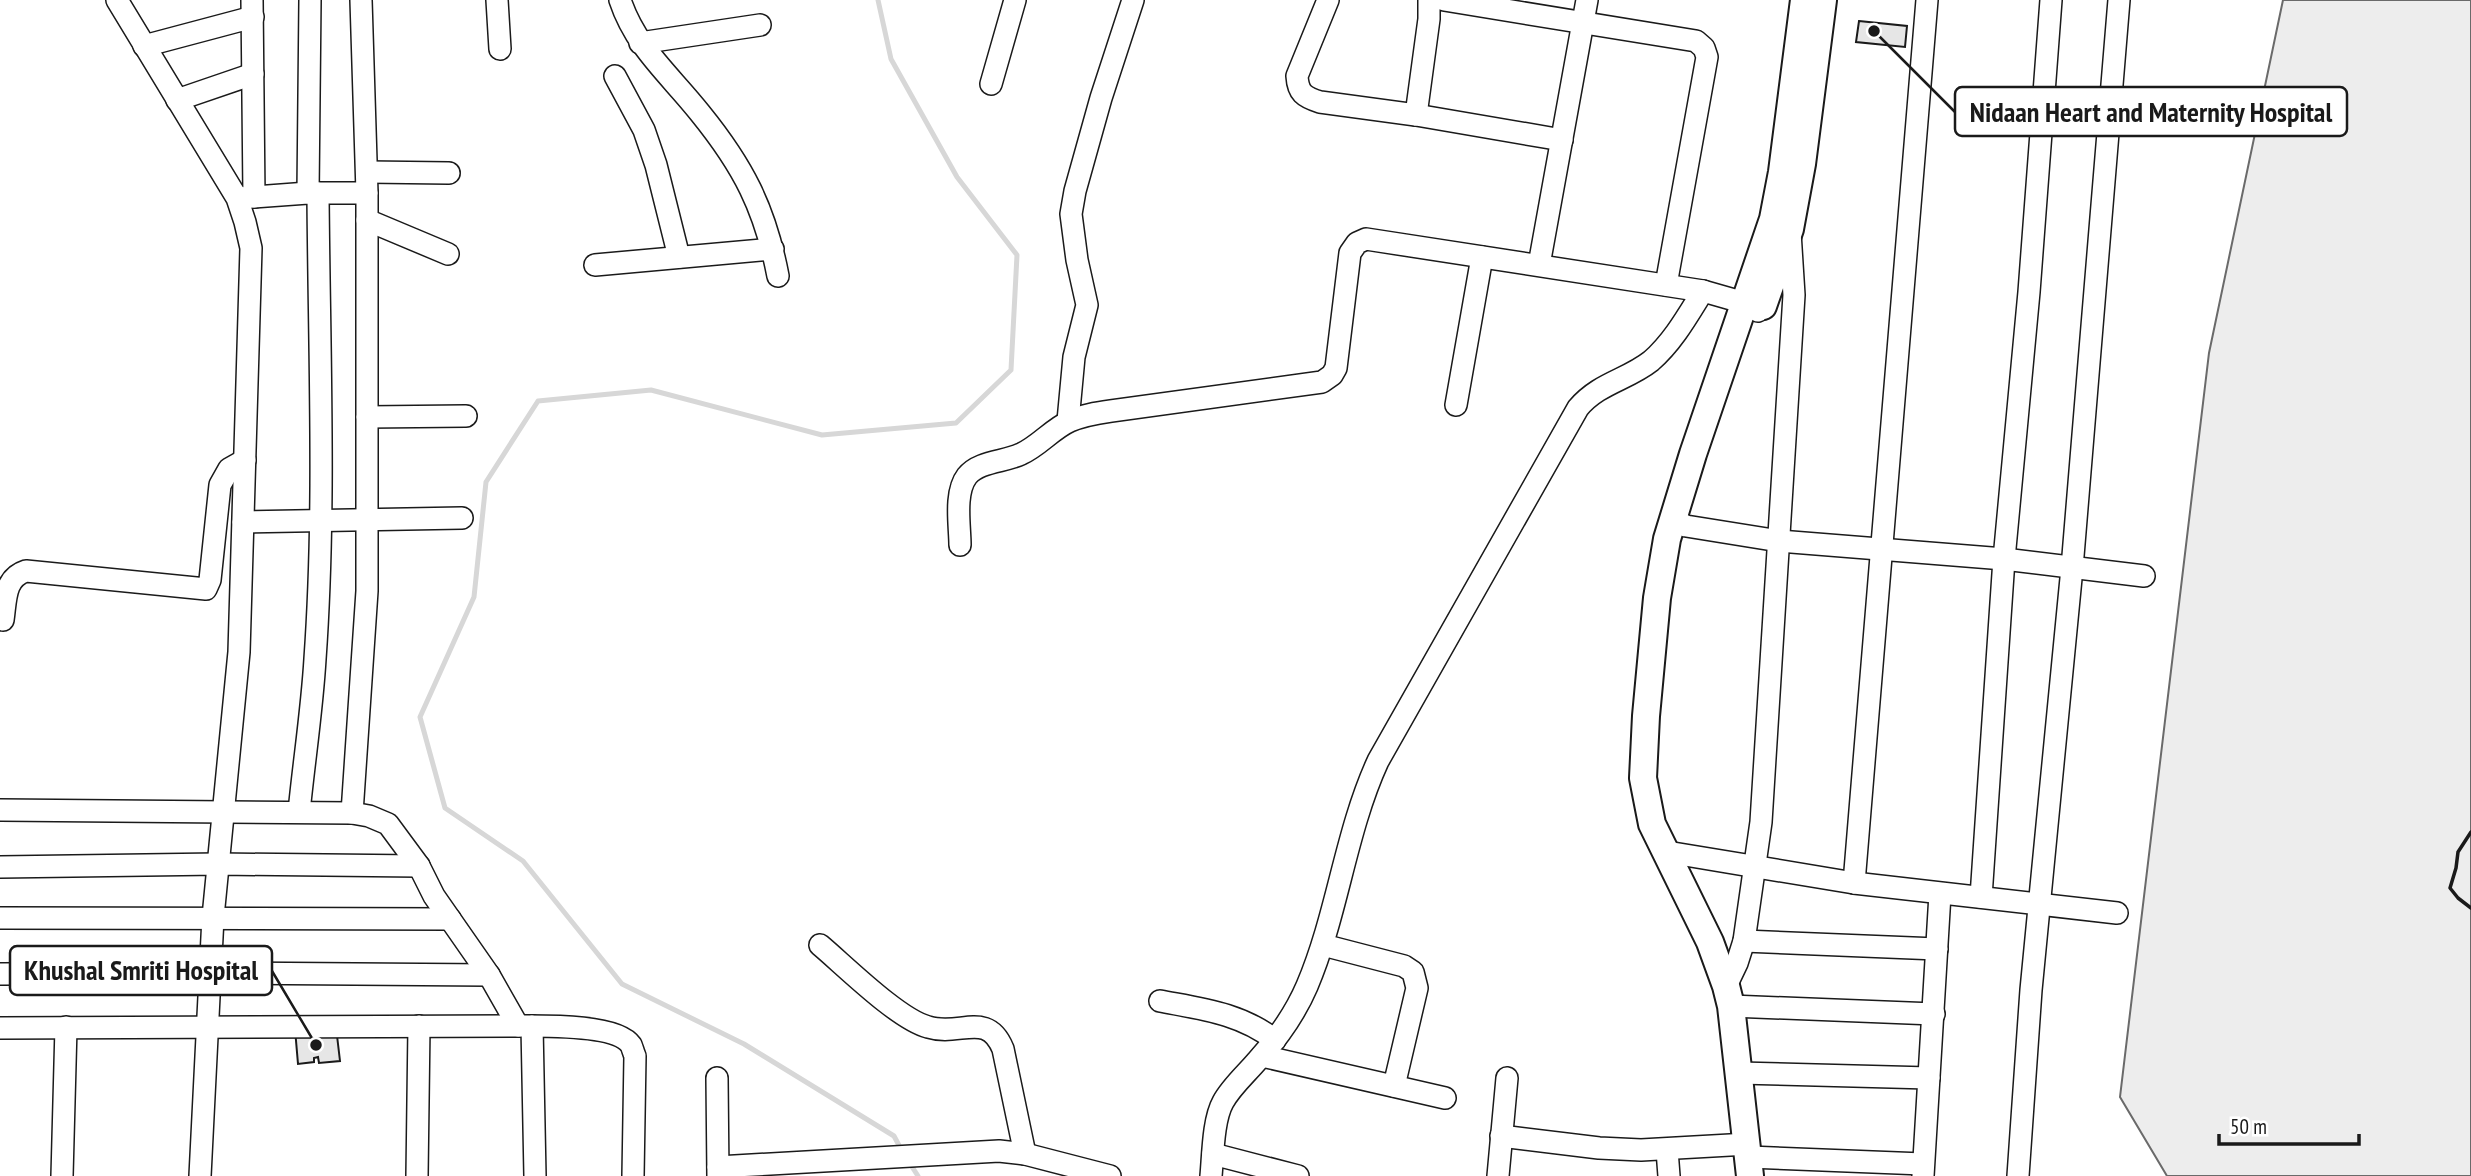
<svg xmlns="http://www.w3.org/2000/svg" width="2471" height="1176" font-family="'PT Sans Narrow',sans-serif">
  <rect width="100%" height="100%" fill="#fff"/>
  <polygon fill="#ededed" stroke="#6a6a6a" stroke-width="2" points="2283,0 2471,0 2471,1176 2167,1176 2120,1097 2209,353"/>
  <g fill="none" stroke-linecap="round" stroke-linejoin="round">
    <g stroke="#d7d7d7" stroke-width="5">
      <polyline points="878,0 891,59 957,177 1017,255 1011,370 956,423 822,435 651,390 538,401 486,482 474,597 420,717 445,808 523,861 622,984 744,1044 894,1136 902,1151"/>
      <polyline points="909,1162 918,1176"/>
    </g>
  </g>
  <g fill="#e6e6e6" stroke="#1a1a1a" stroke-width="2">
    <polygon points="1859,21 1907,26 1905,47 1856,42"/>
    <polygon points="336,1027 340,1061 319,1063 318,1057 314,1058 314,1062 298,1064 295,1029"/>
  </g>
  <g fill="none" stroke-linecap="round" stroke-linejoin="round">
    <defs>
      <g id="minor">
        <polyline points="117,0 237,198 245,222 251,248 239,652 213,917 200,1176"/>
        <polyline points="252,0 254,197"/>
        <polyline points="497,0 500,49"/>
        <path d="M620,0C636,48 670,75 700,113C743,166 765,208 778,276"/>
        <path d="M1328,0L1297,76C1298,93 1304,97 1320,102L1416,115L1562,140"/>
        <polyline points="1444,0 1696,41 1704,48 1707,57 1666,285"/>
        <polyline points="640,43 760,25"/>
        <polyline points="144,46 253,17"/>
        <polyline points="615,76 644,130 656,165 679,257"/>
        <polyline points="991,84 1015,0"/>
        <polyline points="177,100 253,74"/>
        <polyline points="1416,115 1429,19 1429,0"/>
        <polyline points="367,172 449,173"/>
        <polyline points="308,193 310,0"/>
        <polyline points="240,198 308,193 367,193"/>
        <polyline points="367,220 448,254"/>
        <polyline points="595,265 773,249"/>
        <polyline points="1539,265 1587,0"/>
        <polyline points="1456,405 1482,257"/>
        <polyline points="367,417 466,416"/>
        <polyline points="1068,421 1074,357 1087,305 1077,260 1071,214 1075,191 1101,98 1133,0"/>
        <polyline points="1672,520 1686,526 1779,541 2004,559 2144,576"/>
        <polyline points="243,522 462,518"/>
        <path d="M960,545C960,526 954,493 967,476C979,461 1005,462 1021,454C1039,446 1052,429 1070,421C1083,415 1097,413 1111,411L1322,382L1332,375L1336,368L1350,253L1357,243L1366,239L1703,291L1745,303L1758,311"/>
        <path d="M3,620C6,600 4,578 26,571L206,589L210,580L220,485L229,469L245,460"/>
        <polyline points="0,810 352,813 369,816 388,824 419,866 434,896 489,975 518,1026"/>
        <path d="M299,812C304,761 312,710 315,659C326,504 319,348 318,193"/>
        <polyline points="352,813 367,591 367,193 361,0"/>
        <polyline points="1667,852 1854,883 2117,913"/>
        <polyline points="0,867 218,864 419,866"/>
        <polyline points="1854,883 1927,0"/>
        <polyline points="1981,897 2004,559 2029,292 2051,0"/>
        <polyline points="0,918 450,919"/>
        <polyline points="1744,941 1937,949"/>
        <path d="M820,945C845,966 898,1019 928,1027C960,1037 987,1010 1003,1049L1025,1154"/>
        <polyline points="1323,945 1404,966 1413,972 1417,988 1394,1086"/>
        <polyline points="0,974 210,973 489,975"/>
        <polyline points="1726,986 1737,963 1744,941 1761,822 1794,295 1790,232"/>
        <path d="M1160,1001C1202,1009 1240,1013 1275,1040"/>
        <polyline points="1731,1006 1934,1014"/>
        <polyline points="532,1026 535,1176"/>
        <path d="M0,1028L518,1026C542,1026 617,1024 631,1045C632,1047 634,1054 635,1056L633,1176"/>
        <polyline points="1262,1056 1445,1098"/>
        <polyline points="1739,1073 1929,1078"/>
        <polyline points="717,1078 718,1176"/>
        <polyline points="1501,1136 1599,1148 1641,1150 1748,1144"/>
        <polyline points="1667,1150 1669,1176"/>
        <polyline points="1213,1154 1298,1176"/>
        <polyline points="1749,1157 1923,1164"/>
        <polyline points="718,1167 999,1151 1025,1154 1110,1176"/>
        <polyline points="62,1176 66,1027"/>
        <polyline points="417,1176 419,1026"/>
        <path d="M1211,1176C1213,1155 1213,1120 1223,1102C1231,1087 1246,1074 1257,1061C1277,1039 1295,1014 1307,986C1338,913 1345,833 1378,761L1578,408C1599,383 1627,380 1651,361C1673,342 1688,315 1703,291"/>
        <polyline points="1498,1176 1507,1078"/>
        <polyline points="1923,1176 1940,894"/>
        <polyline points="2018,1176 2031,990 2072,568 2119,0"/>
      </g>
      <g id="major">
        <polyline points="1763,306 1790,229 1802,164 1823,0"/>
        <polyline points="1750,1176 1731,1006 1726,986 1710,942 1652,824 1643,778 1646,716 1657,598 1667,539 1693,454 1773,219 1782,172 1804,0"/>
      </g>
    </defs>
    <use href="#minor" stroke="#1a1a1a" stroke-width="24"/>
    <use href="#major" stroke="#1a1a1a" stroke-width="30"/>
    <use href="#minor" stroke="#fff" stroke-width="21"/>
    <use href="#major" stroke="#fff" stroke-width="26"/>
    <polyline stroke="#1a1a1a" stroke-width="3.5" points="2471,832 2458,852 2456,868 2450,888 2458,898 2471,908"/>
  </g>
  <path fill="none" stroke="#1a1a1a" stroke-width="2.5" d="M1874 31L1955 112M316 1045L272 971"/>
  <g fill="#1a1a1a" stroke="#fff" stroke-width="2.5">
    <circle cx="1874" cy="31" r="7"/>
    <circle cx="316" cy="1045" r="7"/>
  </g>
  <g fill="#fff" stroke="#1a1a1a" stroke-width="2.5">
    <rect x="1955" y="87" width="392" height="49" rx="7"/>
    <rect x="10" y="946" width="262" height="49" rx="7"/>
  </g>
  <g font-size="28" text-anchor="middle" font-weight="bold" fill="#1a1a1a">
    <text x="2151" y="122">Nidaan Heart and Maternity Hospital</text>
    <text x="141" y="980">Khushal Smriti Hospital</text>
  </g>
  <path d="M2219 1134v10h140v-10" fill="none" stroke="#1a1a1a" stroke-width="3.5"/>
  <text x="2230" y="1134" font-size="21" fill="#1a1a1a" stroke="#ffffff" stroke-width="5" paint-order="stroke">50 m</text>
</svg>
